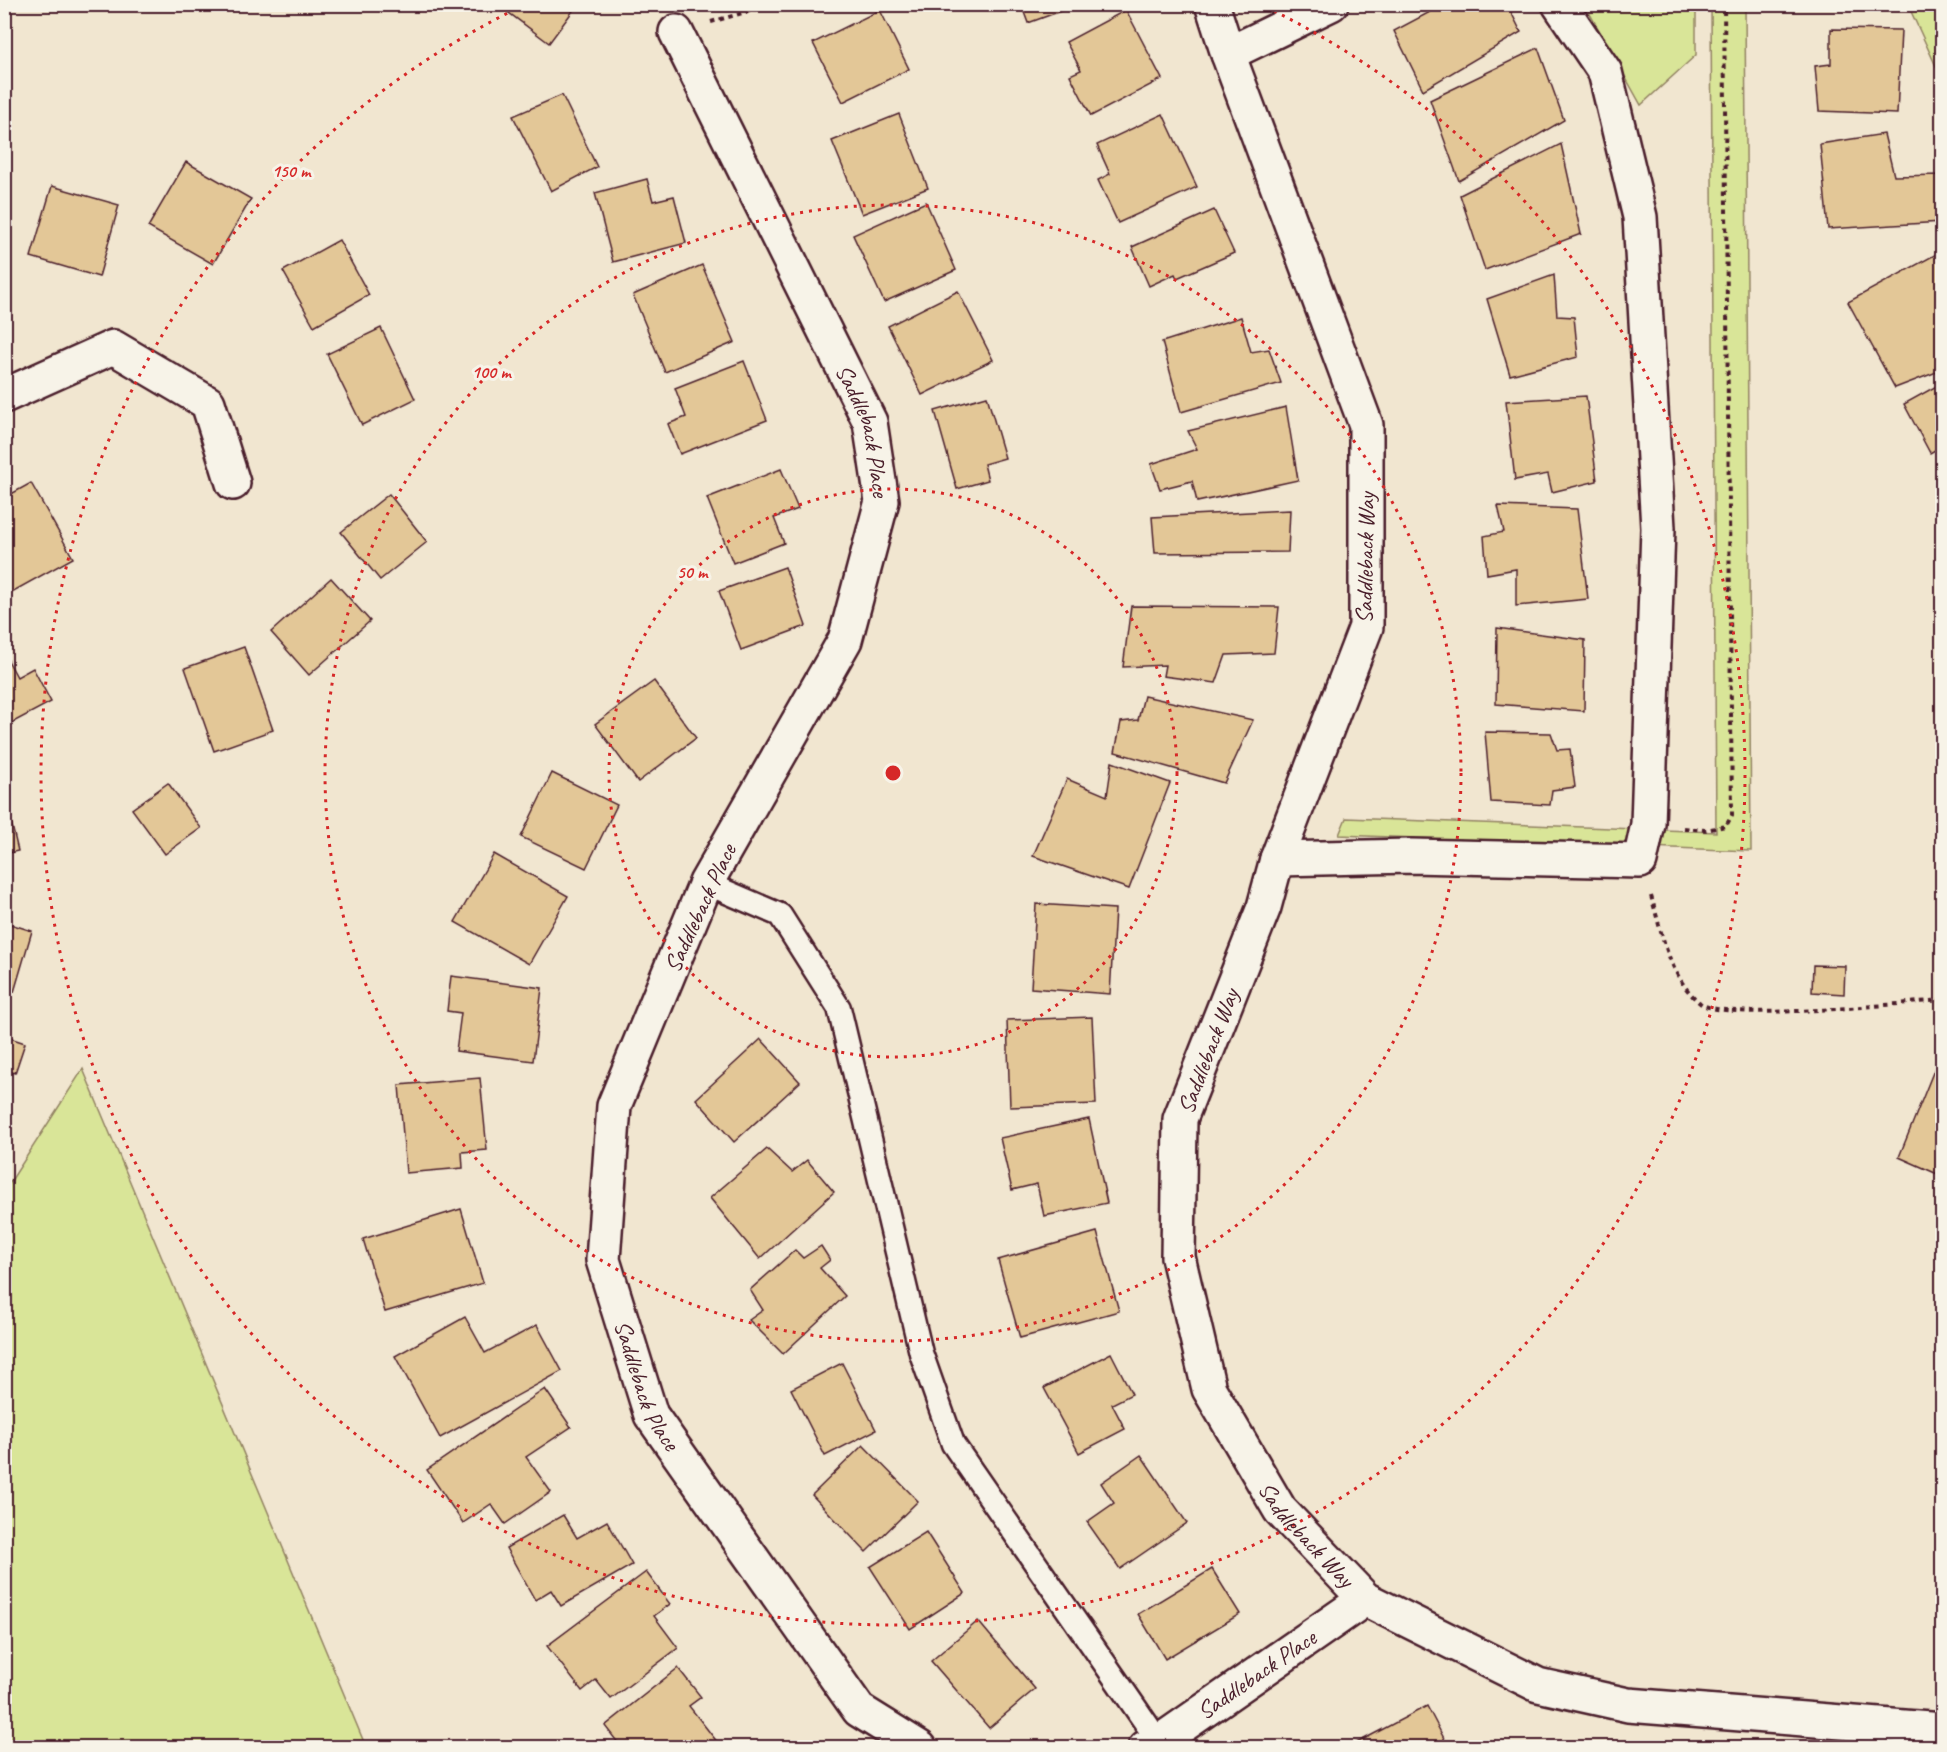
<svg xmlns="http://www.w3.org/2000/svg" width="1947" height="1752" font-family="Caveat,sans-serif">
  <rect width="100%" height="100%" fill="#f1e6d0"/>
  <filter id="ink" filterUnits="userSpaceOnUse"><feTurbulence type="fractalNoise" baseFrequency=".0167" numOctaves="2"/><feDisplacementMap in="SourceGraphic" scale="12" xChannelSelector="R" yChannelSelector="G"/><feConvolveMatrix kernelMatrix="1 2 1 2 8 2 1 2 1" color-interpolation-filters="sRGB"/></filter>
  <g filter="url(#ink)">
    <g fill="#d9e598" stroke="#928262" stroke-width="1.5">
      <polygon points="1585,5 1696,5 1696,55 1641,105"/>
      <polygon points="1711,5 1745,5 1751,851 1339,835 1346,818 1716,832"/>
      <polygon points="1908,5 1942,5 1942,77 1941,77"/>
      <polygon points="83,1069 366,1747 5,1747 5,1190"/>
    </g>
    <g fill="#e3c797" stroke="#4a1f2b" stroke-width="1.5">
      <polygon points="497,4 578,4 549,43"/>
      <polygon points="1021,4 1080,4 1028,23"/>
      <polygon points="1445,4 1507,4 1521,32 1423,90 1394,31"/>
      <polygon points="880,10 909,69 843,102 813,43"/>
      <polygon points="1126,10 1162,79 1091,116 1070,75 1081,70 1066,42"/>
      <polygon points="1831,29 1901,30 1897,114 1819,111 1815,66 1831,64"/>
      <polygon points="1538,48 1564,120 1459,181 1430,100"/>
      <polygon points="562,95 597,167 551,191 513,116"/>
      <polygon points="899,114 928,188 862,214 832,141"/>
      <polygon points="1163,114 1197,187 1118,223 1098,180 1110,174 1097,145"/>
      <polygon points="1884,134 1894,176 1942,175 1942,222 1828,229 1820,144"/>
      <polygon points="1561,144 1581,234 1485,270 1460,195"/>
      <polygon points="186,162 251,199 213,264 148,227"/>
      <polygon points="647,179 653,201 674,196 686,243 613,262 595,193"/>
      <polygon points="52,186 119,205 99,277 31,257"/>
      <polygon points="926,202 956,270 884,302 853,235"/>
      <polygon points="1214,210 1234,253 1177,278 1175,274 1149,286 1132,247"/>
      <polygon points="339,240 369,295 314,326 283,271"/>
      <polygon points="1940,252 1942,258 1942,370 1895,388 1848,302"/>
      <polygon points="702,265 735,342 665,372 633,295"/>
      <polygon points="1554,275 1557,316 1574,317 1578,357 1510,375 1487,299"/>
      <polygon points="958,291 993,360 922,395 888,326"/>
      <polygon points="1241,317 1251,352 1269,349 1281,383 1181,412 1162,342"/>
      <polygon points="381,328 415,399 362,425 327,354"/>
      <polygon points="744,361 767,420 680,454 668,424 686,417 675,388"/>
      <polygon points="1942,383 1942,446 1930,453 1904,404"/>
      <polygon points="987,396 1005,458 984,464 988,480 957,489 935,411"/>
      <polygon points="1586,396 1597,481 1552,492 1548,474 1515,480 1506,401"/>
      <polygon points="1286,407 1298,480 1197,502 1192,481 1160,489 1151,464 1197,449 1188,431"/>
      <polygon points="781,469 798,509 774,518 784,543 733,563 707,498"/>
      <polygon points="31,483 73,558 10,593 4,582 4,498"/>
      <polygon points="389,494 427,542 380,580 341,532"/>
      <polygon points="1498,506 1577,509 1588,599 1516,606 1516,569 1487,574 1484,536 1504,532"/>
      <polygon points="1290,510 1288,552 1155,553 1152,517"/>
      <polygon points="785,567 806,626 741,650 719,591"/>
      <polygon points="331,578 370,621 309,675 271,632"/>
      <polygon points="1131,606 1279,607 1274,653 1226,655 1216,683 1163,676 1165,665 1123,667"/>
      <polygon points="1497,628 1585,640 1584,711 1496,704"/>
      <polygon points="244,647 273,730 214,751 185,668"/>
      <polygon points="4,653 17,677 33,668 51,702 4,727"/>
      <polygon points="654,681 696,738 638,782 595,724"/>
      <polygon points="1144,696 1253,720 1224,783 1115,752 1121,722 1138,720"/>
      <polygon points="1485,732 1551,733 1557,750 1570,749 1575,787 1552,790 1550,805 1491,802"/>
      <polygon points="1112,762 1170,783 1129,889 1033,856 1067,779 1107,796"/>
      <polygon points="552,773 617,805 586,868 521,837"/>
      <polygon points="168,783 201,828 165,854 132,809"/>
      <polygon points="4,792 18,851 4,854"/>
      <polygon points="494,854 568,896 529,964 455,922"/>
      <polygon points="1036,904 1115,909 1110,994 1031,988"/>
      <polygon points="4,922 32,931 14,992 4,989"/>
      <polygon points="1813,965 1845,966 1844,994 1812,992"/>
      <polygon points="451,976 542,988 533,1061 456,1051 461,1013 447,1011"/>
      <polygon points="1092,1017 1096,1104 1010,1107 1007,1020"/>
      <polygon points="4,1036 25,1043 15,1073 4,1070"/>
      <polygon points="761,1039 800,1082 734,1142 696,1099"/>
      <polygon points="1936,1065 1942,1068 1942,1176 1899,1157"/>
      <polygon points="480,1078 487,1150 462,1152 463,1168 406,1173 399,1085"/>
      <polygon points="1089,1119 1107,1203 1044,1216 1037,1184 1012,1190 1000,1138"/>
      <polygon points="767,1149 792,1172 807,1160 834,1192 760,1259 710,1198"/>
      <polygon points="461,1209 483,1283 385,1312 363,1239"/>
      <polygon points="1097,1232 1119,1311 1020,1338 998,1260"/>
      <polygon points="821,1246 830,1260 820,1268 845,1296 783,1354 749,1320 763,1310 750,1290 795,1250 803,1258"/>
      <polygon points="465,1317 485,1353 537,1325 562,1371 440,1438 395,1356"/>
      <polygon points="1111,1353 1132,1394 1112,1404 1125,1429 1079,1453 1044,1388"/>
      <polygon points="842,1363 876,1430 825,1456 791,1389"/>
      <polygon points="545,1389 571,1427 526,1457 551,1492 505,1524 491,1504 463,1523 427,1470"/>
      <polygon points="863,1445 918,1501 866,1552 812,1495"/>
      <polygon points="1141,1455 1187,1523 1120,1569 1087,1522 1114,1503 1101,1483"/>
      <polygon points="563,1515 577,1538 607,1521 632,1565 561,1606 551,1590 535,1600 506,1548"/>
      <polygon points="926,1532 965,1593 910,1629 870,1567"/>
      <polygon points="1212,1569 1240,1614 1165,1659 1138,1614"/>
      <polygon points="646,1572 670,1604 654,1616 678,1648 611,1699 596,1680 582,1691 547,1646"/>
      <polygon points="978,1621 1035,1689 989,1728 931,1661"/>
      <polygon points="678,1668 701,1697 689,1706 718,1743 712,1748 622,1748 605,1726"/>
      <polygon points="1427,1706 1449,1748 1347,1748"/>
    </g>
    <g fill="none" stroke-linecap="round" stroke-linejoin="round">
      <defs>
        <polyline id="service" points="706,883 780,915 839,1008 921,1353 953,1444 1159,1742"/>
        <g id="minor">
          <path id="s1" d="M1212,4L1228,54L1366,425V627L1277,859L1264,907L1180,1119L1178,1257L1209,1389L1280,1510L1365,1599L1538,1685L1628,1705L1942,1730"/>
          <path id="s2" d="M676,32L870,422L882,501L845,640L706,883L614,1106L603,1260L651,1415L859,1710L920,1748"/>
          <polyline points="1228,54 1331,4"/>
          <polyline points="4,396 113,347 208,403 233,483"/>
          <polyline points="1277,859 1411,856 1640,861 1648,824 1658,528 1640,217 1605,72 1559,4"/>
          <path id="s3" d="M1145,1748L1159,1742L1365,1599"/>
        </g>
      </defs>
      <use href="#service" stroke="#4a1f2b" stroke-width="27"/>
      <use href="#minor" stroke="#4a1f2b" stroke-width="38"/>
      <g stroke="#4a1f2b" stroke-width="4" stroke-dasharray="4.5 4.5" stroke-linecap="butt">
        <polyline points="1918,4 1942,9"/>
        <polyline points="711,22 774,4"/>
        <polyline points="1684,828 1706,830 1726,826 1732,815 1724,4"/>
        <path d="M1651,896C1662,933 1669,977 1700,1003C1724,1023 1903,1003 1942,1000"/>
      </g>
      <use href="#service" stroke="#f7f3e8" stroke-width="22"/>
      <use href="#minor" stroke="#f7f3e8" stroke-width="33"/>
    </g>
  </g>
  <g fill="none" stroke="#d62828" stroke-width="3" stroke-dasharray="3 6">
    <circle cx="893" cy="773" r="284"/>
    <circle cx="893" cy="773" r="568"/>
    <path d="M1266 7A852 852 0 1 1 520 7"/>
  </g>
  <g text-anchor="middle" stroke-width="6" stroke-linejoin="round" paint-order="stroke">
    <g font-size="24" fill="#4a1f2b" stroke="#f7f3e8">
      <text dy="8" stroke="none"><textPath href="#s2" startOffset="442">Saddleback Place</textPath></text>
      <text transform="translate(1365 558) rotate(-89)" y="8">Saddleback Way</text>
      <text transform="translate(700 908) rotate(-65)" y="8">Saddleback Place</text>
      <text transform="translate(1208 1051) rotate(-69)" y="8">Saddleback Way</text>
      <text dy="8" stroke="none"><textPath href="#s2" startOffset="1468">Saddleback Place</textPath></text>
      <text dy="8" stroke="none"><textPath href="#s1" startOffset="1626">Saddleback Way</textPath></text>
      <text dy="8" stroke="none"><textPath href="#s3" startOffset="134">Saddleback Place</textPath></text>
    </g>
  </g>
  <circle cx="893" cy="773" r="9" fill="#d62828" stroke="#f7f3e8" stroke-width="3"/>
  <g font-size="18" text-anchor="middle" font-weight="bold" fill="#d62828" stroke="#f7f3e8" stroke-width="6" stroke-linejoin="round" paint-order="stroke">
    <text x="291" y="177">150 m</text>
    <text x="491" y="378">100 m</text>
    <text x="692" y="578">50 m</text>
  </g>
  <rect width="1947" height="1752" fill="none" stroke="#f7f3e8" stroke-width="24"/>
  <rect x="12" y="12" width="1923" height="1728" fill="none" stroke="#4a1f2b" stroke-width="2" filter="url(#ink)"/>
</svg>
